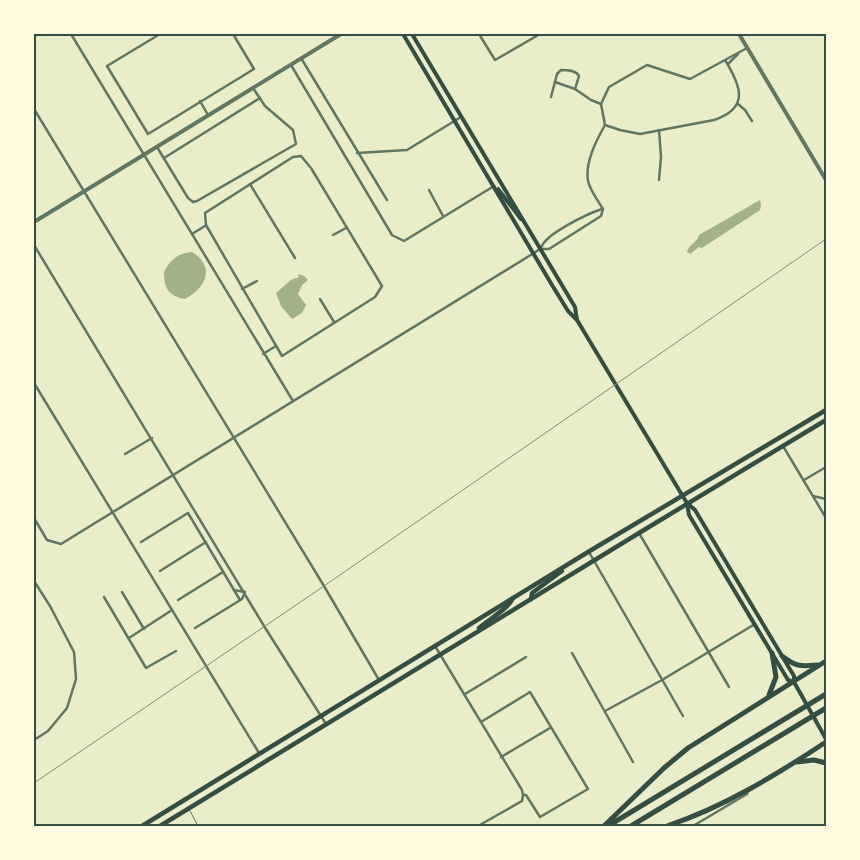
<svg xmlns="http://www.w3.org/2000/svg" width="860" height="860" font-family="Jost,sans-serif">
  <rect width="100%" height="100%" fill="#e9edc9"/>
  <g fill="#a3b18a">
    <path d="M760,200L761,206L760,210L702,248L699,247L690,254L687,252C689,244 697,243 699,235Z"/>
    <path d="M192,252C216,267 206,288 185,299C168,296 164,288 164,272C170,260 178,253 192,252Z"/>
    <polygon points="298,274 304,276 308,280 302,285 298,294 306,305 302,313 292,319 281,306 276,293 291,280 299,277"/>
  </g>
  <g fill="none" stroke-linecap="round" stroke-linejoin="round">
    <polyline stroke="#617663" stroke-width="1" points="189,809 198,826"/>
    <g stroke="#617663" stroke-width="2.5">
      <polyline points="71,34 293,401"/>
      <polyline points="160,34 107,66 148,134 254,69 233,34"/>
      <polyline points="479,34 495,60 540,34"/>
      <polyline points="301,58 387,200"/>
      <path d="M725,60C741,86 750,108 714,120L640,134L620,130L605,125L601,104L609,87L647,65L690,79L747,48"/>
      <polyline points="728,64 738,54"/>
      <polyline points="291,65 392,235 404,241 494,186"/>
      <polyline points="555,82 575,89"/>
      <path d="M551,97L557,74L561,70C567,70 576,70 579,76L575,89L591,100L601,104"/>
      <polyline points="200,101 208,115"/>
      <polyline points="738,104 745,110 752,121"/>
      <polyline points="34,109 324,586 379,680"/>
      <polyline points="659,130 661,157 659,180"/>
      <polyline points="157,147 188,198 193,202 197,201 296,144 293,130 265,106 253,88"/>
      <polyline points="357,153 407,150 461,117"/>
      <polygon points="301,156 311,168 382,286 375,297 282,356 206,225 205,213 293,157"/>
      <polyline points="164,158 260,98"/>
      <polyline points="250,184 295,258"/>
      <polyline points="429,190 443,216"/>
      <polyline points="192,234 205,226"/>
      <polyline points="333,235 346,228"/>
      <polyline points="34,245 264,626 326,724"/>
      <path d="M541,248C545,234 587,214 602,209"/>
      <polyline points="242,289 257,281"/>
      <polyline points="320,299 334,322"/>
      <polyline points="263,354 276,346"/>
      <polyline points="34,383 259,753"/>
      <polyline points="783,446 826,518"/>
      <polyline points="125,454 152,438"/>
      <polyline points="804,480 826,467"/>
      <polyline points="813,496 826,499"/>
      <path d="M34,518L47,540L61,544L534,253L540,249H549L601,216L603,209C598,201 590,190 588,181C585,162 596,141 605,125"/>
      <polyline points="639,533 729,687"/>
      <polyline points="141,542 188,513 240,600"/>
      <polyline points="589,552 683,716"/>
      <polyline points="160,571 206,542"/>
      <polyline points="34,581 50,606 74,652 76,679 67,708 48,731 34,740"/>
      <polyline points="122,592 144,629"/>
      <polyline points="104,597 146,668 176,651"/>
      <polyline points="178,600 223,572"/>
      <polyline points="195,628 242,599 245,592 234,590"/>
      <polyline points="129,638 172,610"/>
      <polyline points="435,646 522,790 523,795 526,795 540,817 588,789 530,692 481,722"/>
      <polyline points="572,653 633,762"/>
      <polyline points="34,672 34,679"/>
      <polyline points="465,694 526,657"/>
      <polyline points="605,711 662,680 755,624"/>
      <polyline points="501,757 550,728"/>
      <polyline points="478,826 522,801 523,795"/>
      <polyline points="693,826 747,794 748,791"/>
    </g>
    <g stroke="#617663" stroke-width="4">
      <polyline points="739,34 826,180"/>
      <polyline points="34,222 341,34"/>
    </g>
    <g stroke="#344e41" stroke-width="4">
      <polyline points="403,34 552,285 568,311 577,320 682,495 687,503 689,515 788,680 794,682"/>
      <polyline points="412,34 575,307 577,320"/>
      <polyline points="498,189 521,219"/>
      <polyline points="687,503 695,510 794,676 794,682 826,739"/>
    </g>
    <g stroke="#344e41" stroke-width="4.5">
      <polyline points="531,599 532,593 562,571"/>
      <path d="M479,628C489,619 508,609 513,598"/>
      <polyline points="142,826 588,552 826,410"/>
      <polyline points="160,826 639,533 826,420"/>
    </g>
    <g stroke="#344e41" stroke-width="5">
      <path d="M782,656C795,666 800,667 817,665"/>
      <polyline points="769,695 776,677 772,653"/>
      <polyline points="797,762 814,760 826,763"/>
      <polyline points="604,826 664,768 688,748 826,661"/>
      <polyline points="608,826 826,694"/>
      <polyline points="631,826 826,708"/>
      <path d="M667,826C724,807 776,775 826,742"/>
    </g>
    <polyline stroke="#7c8e77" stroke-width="1" points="34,783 324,586 826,239"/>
  </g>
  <rect width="860" height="860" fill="none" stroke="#fefae0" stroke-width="70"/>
  <rect x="35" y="35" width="790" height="790" fill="none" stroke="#344e41" stroke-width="2"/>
</svg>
